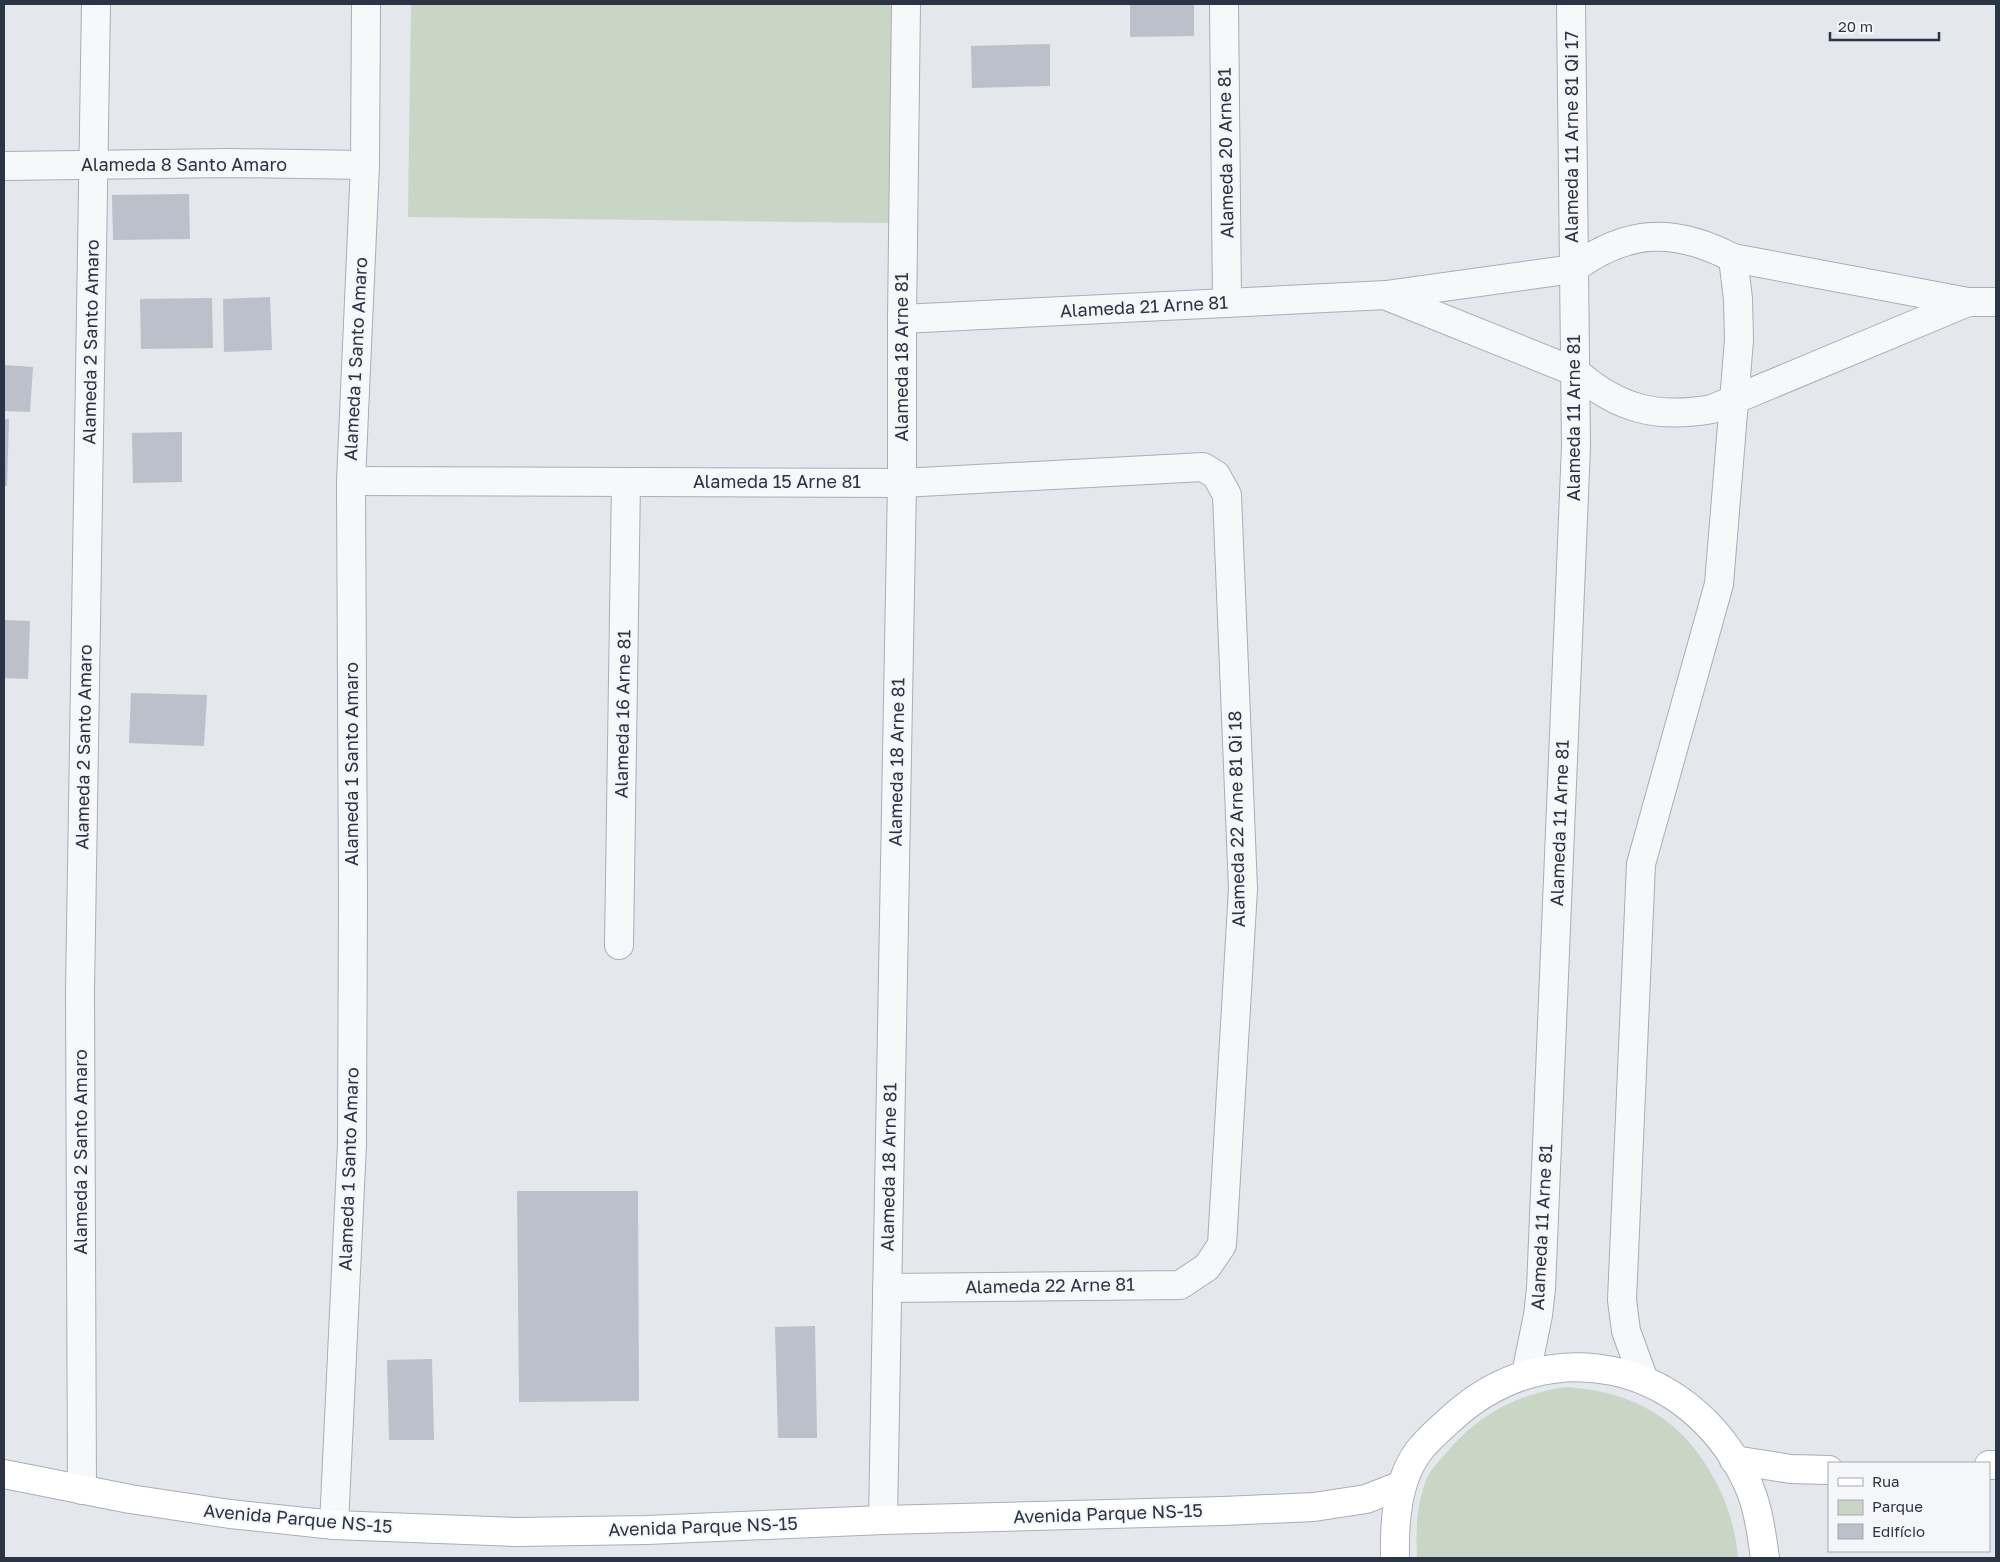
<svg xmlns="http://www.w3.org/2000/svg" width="2000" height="1562" font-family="'Golos Text',sans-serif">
  <rect width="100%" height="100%" fill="#e4e7ec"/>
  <g fill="#c9d6c5">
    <polygon points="411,4 894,4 892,223 408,217"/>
    <path d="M1565,1387C1634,1391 1684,1420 1716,1482C1728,1505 1736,1531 1738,1558H1417C1416,1532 1416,1508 1425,1483C1429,1471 1439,1461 1447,1452C1479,1414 1516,1395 1565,1387Z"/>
  </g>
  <g fill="#bbc0ca">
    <polygon points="1130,4 1194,4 1194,36 1130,37"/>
    <polygon points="1050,44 1050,86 972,88 971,46"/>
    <polygon points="189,194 190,239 113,240 112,195"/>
    <polygon points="270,297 272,350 224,352 223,299"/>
    <polygon points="212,298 213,348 141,349 140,299"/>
    <polygon points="4,365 33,367 30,412 4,411"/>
    <polygon points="4,419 9,419 7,486 4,486"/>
    <polygon points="182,432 182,482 133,483 132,433"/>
    <polygon points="4,620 30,621 28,679 4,678"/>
    <polygon points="131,693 207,695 204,746 129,743"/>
    <polygon points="517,1191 638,1191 639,1401 519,1402"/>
    <polygon points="815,1326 817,1438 778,1438 775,1327"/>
    <polygon points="432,1359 434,1440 389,1440 387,1360"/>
  </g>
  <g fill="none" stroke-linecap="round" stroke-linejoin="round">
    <defs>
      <g id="minor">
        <polyline points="1224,4 1227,303"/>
        <polyline points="4,166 230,163 365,165"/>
        <path d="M1387,296L1576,372C1618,409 1657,419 1712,409L1968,302"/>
        <path d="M902,319L1386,295L1573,269C1627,229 1674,227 1733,258L1968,302H1996"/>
        <polyline points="351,481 902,483 1203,467 1216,475 1227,495 1243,889 1222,1245 1207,1267 1180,1285 887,1288"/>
        <polyline points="619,945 626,482"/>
        <polyline points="1526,1374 1538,1315 1541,1289 1576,446 1571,4"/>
        <polyline points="1644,1380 1626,1331 1622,1300 1641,864 1719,584 1739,340 1738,299 1733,258"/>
        <polyline points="82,1490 80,992 96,4"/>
        <polyline points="883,1520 902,483 902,319 906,4"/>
        <polyline points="334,1525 352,1144 353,896 351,481 365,165 366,4"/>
      </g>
      <g id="secondary">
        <polyline points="1734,1460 1791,1469 1829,1470"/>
        <polyline points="1989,1465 1996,1465"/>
        <polyline points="4,1474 130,1499 230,1514 334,1525 516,1532 647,1530 883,1520 1223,1511 1314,1507 1366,1499 1402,1485"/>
        <path d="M1395,1558C1394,1521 1397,1476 1422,1447C1431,1436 1442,1427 1452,1418C1549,1329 1688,1362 1745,1478C1758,1503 1761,1531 1765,1558"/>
      </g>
    </defs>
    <use href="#minor" stroke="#a9aeb7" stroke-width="30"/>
    <use href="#secondary" stroke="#a9aeb7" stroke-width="30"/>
    <use href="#minor" stroke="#f7f8fa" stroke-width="28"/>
    <use href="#secondary" stroke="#fff" stroke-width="28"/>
  </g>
  <g text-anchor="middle" stroke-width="4" stroke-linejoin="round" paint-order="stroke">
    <g font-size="18" fill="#2b3445" stroke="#f4f6f9">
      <text transform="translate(1572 137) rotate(-90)" y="6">Alameda 11 Arne 81 Qi 17</text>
      <text transform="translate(1226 153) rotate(-91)" y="6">Alameda 20 Arne 81</text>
      <text x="184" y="171">Alameda 8 Santo Amaro</text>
      <text transform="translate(1144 307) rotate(-3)" y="6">Alameda 21 Arne 81</text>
      <text transform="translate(91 342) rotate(-89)" y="6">Alameda 2 Santo Amaro</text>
      <text transform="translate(902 357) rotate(-90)" y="6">Alameda 18 Arne 81</text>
      <text transform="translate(356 359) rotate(-87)" y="6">Alameda 1 Santo Amaro</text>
      <text transform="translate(1574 418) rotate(-90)" y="6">Alameda 11 Arne 81</text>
      <text x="777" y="488">Alameda 15 Arne 81</text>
      <text transform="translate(623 714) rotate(-89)" y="6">Alameda 16 Arne 81</text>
      <text transform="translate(84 747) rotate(-89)" y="6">Alameda 2 Santo Amaro</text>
      <text transform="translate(897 762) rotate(-89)" y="6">Alameda 18 Arne 81</text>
      <text transform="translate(352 764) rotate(-90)" y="6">Alameda 1 Santo Amaro</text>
      <text transform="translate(1237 819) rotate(-91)" y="6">Alameda 22 Arne 81 Qi 18</text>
      <text transform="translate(1560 823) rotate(-88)" y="6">Alameda 11 Arne 81</text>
      <text transform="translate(81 1152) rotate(-90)" y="6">Alameda 2 Santo Amaro</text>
      <text transform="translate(889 1167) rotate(-89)" y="6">Alameda 18 Arne 81</text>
      <text transform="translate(349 1169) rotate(-88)" y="6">Alameda 1 Santo Amaro</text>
      <text transform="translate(1542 1227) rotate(-87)" y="6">Alameda 11 Arne 81</text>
      <text transform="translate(1050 1286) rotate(-1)" y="6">Alameda 22 Arne 81</text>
      <text transform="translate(1108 1514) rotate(-2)" y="6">Avenida Parque NS-15</text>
      <text transform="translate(298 1519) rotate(5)" y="6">Avenida Parque NS-15</text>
      <text transform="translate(703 1527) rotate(-2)" y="6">Avenida Parque NS-15</text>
    </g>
  </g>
  <rect width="2000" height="1562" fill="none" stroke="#2b3445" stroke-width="10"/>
  <rect x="1828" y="1462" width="162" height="90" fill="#f4f6f9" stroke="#a4a8b1"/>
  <rect x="1838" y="1478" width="25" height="8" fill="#ffffff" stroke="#a4a8b1"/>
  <text x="1872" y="1487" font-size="15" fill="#2b3445">Rua</text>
  <rect x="1838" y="1500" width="25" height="15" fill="#c9d6c5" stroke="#a4a8b1"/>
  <text x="1872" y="1512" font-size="15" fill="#2b3445">Parque</text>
  <rect x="1838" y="1524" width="25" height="15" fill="#bbc0ca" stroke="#a4a8b1"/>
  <text x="1872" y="1537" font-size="15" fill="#2b3445">Edifício</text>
  <path d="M1830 32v8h109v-8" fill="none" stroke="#2b3445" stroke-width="2.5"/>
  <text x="1838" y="32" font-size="15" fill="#2b3445" stroke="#f4f6f9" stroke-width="4" paint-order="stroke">20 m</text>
</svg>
